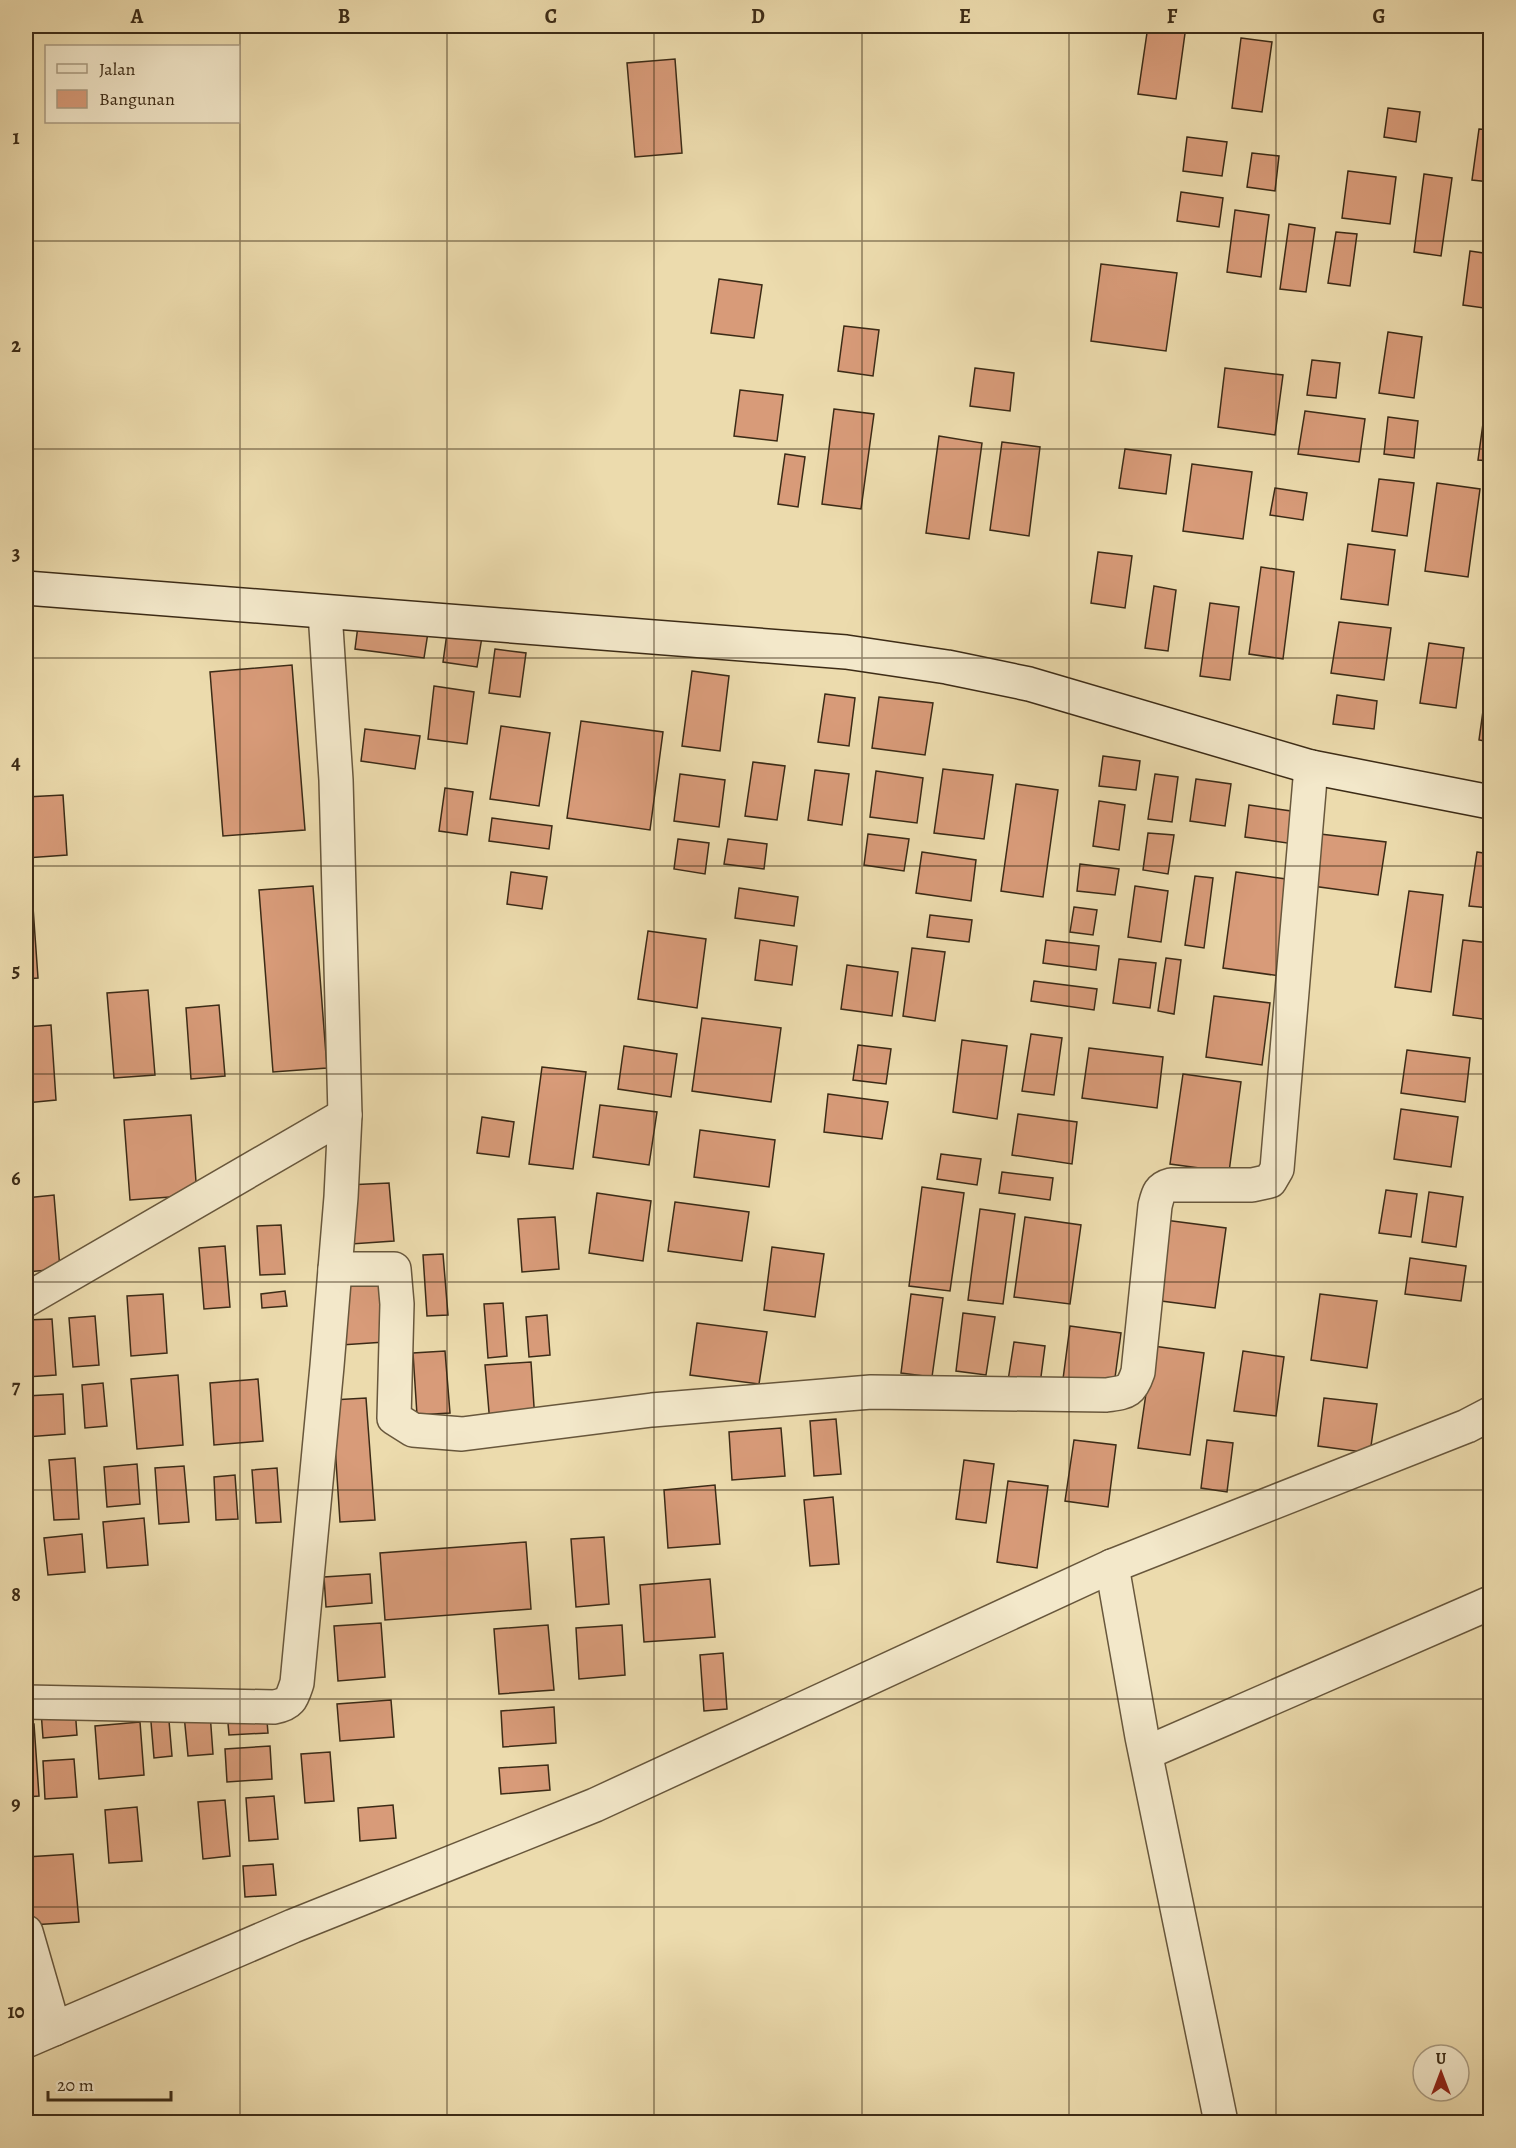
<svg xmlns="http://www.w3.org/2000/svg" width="1516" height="2148" font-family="Alegreya,serif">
  <rect width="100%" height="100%" fill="#ecdbad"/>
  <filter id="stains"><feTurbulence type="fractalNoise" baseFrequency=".00333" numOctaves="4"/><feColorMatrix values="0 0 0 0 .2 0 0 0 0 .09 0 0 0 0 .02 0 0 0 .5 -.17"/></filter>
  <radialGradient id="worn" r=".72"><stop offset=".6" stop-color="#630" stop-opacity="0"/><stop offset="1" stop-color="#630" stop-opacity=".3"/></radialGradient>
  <g fill="#d89b79" stroke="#3c2b16" stroke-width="1.5">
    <polygon points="1148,26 1186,26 1176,99 1138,94"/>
    <polygon points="1241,38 1272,42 1262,112 1232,108"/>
    <polygon points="675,59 682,153 635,157 627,63"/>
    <polygon points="1388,108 1420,112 1416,142 1384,137"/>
    <polygon points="1479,129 1490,130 1490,182 1472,180"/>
    <polygon points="1187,137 1227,142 1222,176 1183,171"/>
    <polygon points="1252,153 1279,156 1275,191 1247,187"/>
    <polygon points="1348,171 1396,177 1390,224 1342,218"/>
    <polygon points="1424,174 1452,178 1441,256 1414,252"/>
    <polygon points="1181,192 1223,198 1219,227 1177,221"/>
    <polygon points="1235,210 1269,215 1261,277 1227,272"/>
    <polygon points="1289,224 1315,228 1306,292 1280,289"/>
    <polygon points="1336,232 1357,234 1350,286 1328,283"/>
    <polygon points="26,235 30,302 26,303"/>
    <polygon points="1470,251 1490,254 1484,308 1463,305"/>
    <polygon points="1101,264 1177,273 1166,351 1091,341"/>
    <polygon points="719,279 762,285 754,338 711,333"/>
    <polygon points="844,326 879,330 873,376 838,371"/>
    <polygon points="1388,332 1422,337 1414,398 1379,393"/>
    <polygon points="1312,360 1340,363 1336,398 1307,395"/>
    <polygon points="975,368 1014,373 1010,411 970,406"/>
    <polygon points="1225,368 1283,375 1275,435 1218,427"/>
    <polygon points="1488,387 1490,387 1490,461 1478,460"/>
    <polygon points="740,390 783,395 777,441 734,436"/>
    <polygon points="834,409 874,414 861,509 822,504"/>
    <polygon points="1305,411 1365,419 1359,462 1298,454"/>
    <polygon points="1388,417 1418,421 1414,458 1384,454"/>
    <polygon points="939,436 982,443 969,539 926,533"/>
    <polygon points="1002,442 1040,447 1029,536 990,530"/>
    <polygon points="1125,449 1171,455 1166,494 1119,488"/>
    <polygon points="785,454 805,457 798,507 778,504"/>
    <polygon points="1192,464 1252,472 1243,539 1183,531"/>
    <polygon points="1379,479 1414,483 1407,536 1372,531"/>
    <polygon points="1437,483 1480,489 1468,577 1425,571"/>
    <polygon points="1275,488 1307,493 1303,520 1270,515"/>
    <polygon points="1348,544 1395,550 1388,605 1341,599"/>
    <polygon points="1490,549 1490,590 1485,590"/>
    <polygon points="1098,552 1132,556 1125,608 1091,603"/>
    <polygon points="1261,567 1294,572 1283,659 1249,654"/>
    <polygon points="1154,586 1176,590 1168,651 1145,648"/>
    <polygon points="1210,603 1239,607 1230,680 1200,676"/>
    <polygon points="359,618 429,626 424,658 355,649"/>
    <polygon points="1339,622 1391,628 1384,680 1331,673"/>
    <polygon points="447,633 482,637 477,667 443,662"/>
    <polygon points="1429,643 1464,648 1456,708 1420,703"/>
    <polygon points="495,649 526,653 520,697 489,693"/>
    <polygon points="292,665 305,830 223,836 210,672"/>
    <polygon points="692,671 729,676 720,751 682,746"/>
    <polygon points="1487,682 1490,682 1490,742 1479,740"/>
    <polygon points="434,686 474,692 467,744 428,739"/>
    <polygon points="825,694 855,698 849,746 818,742"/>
    <polygon points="1337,695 1377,701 1374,729 1333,724"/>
    <polygon points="879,697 933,703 925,755 872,748"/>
    <polygon points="581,721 663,732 650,830 567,818"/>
    <polygon points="501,726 550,733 539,806 490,799"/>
    <polygon points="365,729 420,736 415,769 361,761"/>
    <polygon points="1103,756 1140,761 1136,790 1099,786"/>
    <polygon points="753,762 785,766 777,820 745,816"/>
    <polygon points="943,769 993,775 984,839 934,833"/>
    <polygon points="815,770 849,774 842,825 808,820"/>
    <polygon points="876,771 923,778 917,823 870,817"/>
    <polygon points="680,774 725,780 719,827 674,821"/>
    <polygon points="1155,774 1178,777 1172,822 1148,819"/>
    <polygon points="1196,779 1231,784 1225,826 1190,821"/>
    <polygon points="1016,784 1058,790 1043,897 1001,891"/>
    <polygon points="445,788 473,792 467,835 439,831"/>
    <polygon points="63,795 67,855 26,858 26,797"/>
    <polygon points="1099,801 1125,805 1119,850 1093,846"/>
    <polygon points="1249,805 1298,812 1294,844 1245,837"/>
    <polygon points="492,818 552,826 549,849 489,841"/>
    <polygon points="1148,833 1174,835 1168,874 1143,870"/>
    <polygon points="1312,833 1386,842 1378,895 1305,885"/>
    <polygon points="868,834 909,839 904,871 864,865"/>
    <polygon points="678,839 709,843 705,874 674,869"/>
    <polygon points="728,839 767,844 764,869 724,864"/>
    <polygon points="922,852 976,860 971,901 916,893"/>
    <polygon points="1477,852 1490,854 1490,908 1469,906"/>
    <polygon points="1080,864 1119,869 1115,895 1077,891"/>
    <polygon points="511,872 547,877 542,909 507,904"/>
    <polygon points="1236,872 1293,880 1280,976 1223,968"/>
    <polygon points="1195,876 1213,878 1204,948 1185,945"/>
    <polygon points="313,886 327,1068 273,1072 259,890"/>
    <polygon points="1135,886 1168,891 1161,942 1128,937"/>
    <polygon points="739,888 798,897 794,926 735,918"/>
    <polygon points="1409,891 1443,895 1431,992 1395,987"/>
    <polygon points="26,893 32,893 38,978 26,979"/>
    <polygon points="1074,907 1097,910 1093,935 1070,932"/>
    <polygon points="930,915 972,920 969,942 927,937"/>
    <polygon points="648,931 706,939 697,1008 638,999"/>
    <polygon points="760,940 797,946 792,985 755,980"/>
    <polygon points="1046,940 1099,946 1096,970 1043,963"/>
    <polygon points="1463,940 1490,943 1490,1020 1453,1015"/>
    <polygon points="912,948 945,952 935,1021 903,1016"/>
    <polygon points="1166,958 1181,960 1174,1014 1158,1011"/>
    <polygon points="1119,959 1156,963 1150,1008 1113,1003"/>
    <polygon points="847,965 898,972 892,1016 841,1009"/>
    <polygon points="1034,981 1097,989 1094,1010 1031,1001"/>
    <polygon points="148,990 155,1075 114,1078 107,993"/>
    <polygon points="1214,996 1270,1003 1262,1065 1206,1057"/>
    <polygon points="219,1005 225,1076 191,1079 186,1008"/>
    <polygon points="702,1018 781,1028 771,1102 692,1091"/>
    <polygon points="51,1025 56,1100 26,1103 26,1027"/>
    <polygon points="1031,1034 1062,1038 1054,1095 1022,1091"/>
    <polygon points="962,1040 1007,1046 997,1119 953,1112"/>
    <polygon points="858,1045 891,1049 886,1084 853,1080"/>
    <polygon points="624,1046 677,1054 671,1097 618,1089"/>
    <polygon points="1089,1048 1163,1057 1157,1108 1082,1098"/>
    <polygon points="1407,1050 1470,1058 1465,1102 1401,1093"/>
    <polygon points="542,1067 586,1072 573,1169 529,1164"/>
    <polygon points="1183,1074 1241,1082 1229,1172 1170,1164"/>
    <polygon points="828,1094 888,1102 882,1139 824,1132"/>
    <polygon points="600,1105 657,1112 649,1165 593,1157"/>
    <polygon points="1401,1109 1458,1117 1451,1167 1394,1159"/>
    <polygon points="1018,1114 1077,1122 1072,1164 1012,1155"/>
    <polygon points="191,1115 197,1195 130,1200 124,1120"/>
    <polygon points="482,1117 514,1122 509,1157 477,1153"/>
    <polygon points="700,1130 775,1140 769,1187 694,1177"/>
    <polygon points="941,1154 981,1159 977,1185 937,1179"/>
    <polygon points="1002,1172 1053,1178 1050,1200 999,1193"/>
    <polygon points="389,1183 394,1241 351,1244 347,1185"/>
    <polygon points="922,1187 964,1193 950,1291 909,1286"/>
    <polygon points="1386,1190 1417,1194 1411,1237 1379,1233"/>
    <polygon points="1429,1192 1463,1197 1456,1247 1422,1242"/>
    <polygon points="597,1193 651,1201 643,1261 589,1253"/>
    <polygon points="54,1195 60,1269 26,1272 26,1198"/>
    <polygon points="675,1202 749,1212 742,1261 668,1251"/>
    <polygon points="980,1209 1015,1214 1003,1304 968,1300"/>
    <polygon points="555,1217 559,1269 522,1272 518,1219"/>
    <polygon points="1025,1217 1081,1225 1070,1304 1014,1297"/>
    <polygon points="1157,1219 1226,1228 1215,1308 1146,1299"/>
    <polygon points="281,1225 285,1274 260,1275 257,1226"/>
    <polygon points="225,1246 230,1307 204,1309 199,1248"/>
    <polygon points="772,1247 824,1254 815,1317 764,1310"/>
    <polygon points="443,1254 448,1315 427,1316 423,1255"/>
    <polygon points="1410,1258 1466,1266 1461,1301 1405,1294"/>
    <polygon points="381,1281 385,1342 341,1345 337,1285"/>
    <polygon points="285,1291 287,1306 262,1308 261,1294"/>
    <polygon points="163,1294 167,1353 131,1356 127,1296"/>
    <polygon points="911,1294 943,1298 932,1377 901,1373"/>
    <polygon points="1320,1294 1377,1301 1367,1368 1311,1360"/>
    <polygon points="503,1303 507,1356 488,1358 484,1304"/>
    <polygon points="963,1313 995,1317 986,1375 956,1371"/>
    <polygon points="547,1315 550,1355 529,1357 526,1317"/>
    <polygon points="95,1316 99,1365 73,1367 69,1318"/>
    <polygon points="52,1319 56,1375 26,1377 26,1320"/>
    <polygon points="697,1323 767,1332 759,1384 690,1375"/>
    <polygon points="1070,1326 1121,1333 1114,1385 1063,1379"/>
    <polygon points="1014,1342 1045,1346 1039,1392 1007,1387"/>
    <polygon points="1153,1346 1204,1353 1190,1455 1138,1448"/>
    <polygon points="445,1351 450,1413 417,1415 413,1353"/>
    <polygon points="1243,1351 1284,1357 1276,1416 1234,1411"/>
    <polygon points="531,1362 535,1421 490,1424 485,1365"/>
    <polygon points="178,1375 183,1445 137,1449 131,1379"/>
    <polygon points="258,1379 263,1441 214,1445 210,1383"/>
    <polygon points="103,1383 107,1426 85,1428 82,1385"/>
    <polygon points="63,1394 65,1434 26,1437 26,1396"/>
    <polygon points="366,1398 375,1520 340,1522 332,1400"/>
    <polygon points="1324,1398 1377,1404 1370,1453 1318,1446"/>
    <polygon points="836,1419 841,1474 814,1476 810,1421"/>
    <polygon points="781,1428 785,1476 732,1480 729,1432"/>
    <polygon points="1074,1440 1116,1445 1108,1507 1065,1501"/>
    <polygon points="1207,1440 1233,1443 1227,1492 1201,1488"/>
    <polygon points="75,1458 79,1519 54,1520 49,1460"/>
    <polygon points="964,1460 994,1464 986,1523 956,1519"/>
    <polygon points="26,1464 30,1522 26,1523"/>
    <polygon points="137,1464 140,1504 107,1507 104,1467"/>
    <polygon points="184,1466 189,1522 159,1524 155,1468"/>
    <polygon points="277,1468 281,1522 256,1523 252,1470"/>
    <polygon points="235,1475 238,1519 216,1520 214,1477"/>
    <polygon points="1008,1481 1048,1486 1037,1568 997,1562"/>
    <polygon points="715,1485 720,1544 668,1548 664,1490"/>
    <polygon points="833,1497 839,1564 810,1566 804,1500"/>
    <polygon points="144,1518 148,1565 107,1568 103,1522"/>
    <polygon points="82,1534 85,1572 48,1575 44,1538"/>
    <polygon points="604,1537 609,1604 576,1607 571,1539"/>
    <polygon points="526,1542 531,1609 385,1620 380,1553"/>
    <polygon points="370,1574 372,1603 326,1607 324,1577"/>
    <polygon points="710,1579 715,1637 644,1642 640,1585"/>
    <polygon points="381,1623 385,1677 338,1681 334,1626"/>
    <polygon points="548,1625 554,1690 499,1694 494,1629"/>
    <polygon points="622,1625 625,1675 579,1679 576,1628"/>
    <polygon points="723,1653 727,1709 704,1711 700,1655"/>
    <polygon points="391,1700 394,1737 340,1741 337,1704"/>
    <polygon points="554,1707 556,1743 503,1747 501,1711"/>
    <polygon points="75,1708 77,1735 43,1738 41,1711"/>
    <polygon points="168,1709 172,1756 154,1758 150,1710"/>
    <polygon points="266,1709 268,1733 229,1735 227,1712"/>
    <polygon points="210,1713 213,1754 188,1756 184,1715"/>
    <polygon points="140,1722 144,1775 99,1779 95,1726"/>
    <polygon points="34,1724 39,1796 26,1797 26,1725"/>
    <polygon points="270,1746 272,1779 227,1782 225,1749"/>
    <polygon points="330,1752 334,1801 305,1803 301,1754"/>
    <polygon points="74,1759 77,1797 45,1799 43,1761"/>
    <polygon points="548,1765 550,1790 501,1794 499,1768"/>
    <polygon points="274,1796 278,1839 249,1841 246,1798"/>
    <polygon points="225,1800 230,1856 203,1859 198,1802"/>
    <polygon points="393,1805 396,1838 360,1841 358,1808"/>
    <polygon points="137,1807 142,1861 109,1863 105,1810"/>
    <polygon points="73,1854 79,1922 31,1925 26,1857"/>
    <polygon points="273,1864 276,1895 245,1897 243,1866"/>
  </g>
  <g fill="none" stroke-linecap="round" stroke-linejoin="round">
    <defs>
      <g id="street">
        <path d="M335,1269H394L397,1304L394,1418L413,1430L462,1434L652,1410L871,1392L1106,1395C1126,1392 1131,1393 1138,1372L1155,1206C1158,1194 1159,1188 1171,1185H1252L1270,1181L1277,1169L1311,767"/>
        <polyline points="26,1300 345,1115"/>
        <polyline points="1112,1566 1142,1737 1221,2122"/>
        <path d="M26,1702L274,1707C291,1704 292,1698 297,1683L327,1366L341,1197L345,1115L336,780L325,612"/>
        <polyline points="1146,1753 1490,1603"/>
        <polyline points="26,1932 54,2029"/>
        <polyline points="26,2041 293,1926 595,1805 1112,1566 1467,1426 1490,1414"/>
      </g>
      <polyline id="secondary" points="26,588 846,652 947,667 1029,684 1311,767 1490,802"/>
    </defs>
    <use href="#street" stroke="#68573c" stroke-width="36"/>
    <use href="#secondary" stroke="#3c2b16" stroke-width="36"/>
    <use href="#street" stroke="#f3e8ca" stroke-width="33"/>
    <use href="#secondary" stroke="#f3e8ca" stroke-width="33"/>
  </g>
  <path fill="none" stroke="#3c2b16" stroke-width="1.5" stroke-opacity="0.55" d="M240,26V2122M447,26V2122M654,26V2122M862,26V2122M1069,26V2122M1276,26V2122M26,241H1490M26,449H1490M26,658H1490M26,866H1490M26,1074H1490M26,1282H1490M26,1490H1490M26,1699H1490M26,1907H1490"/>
  <rect width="1516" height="2148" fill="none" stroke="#ecdbad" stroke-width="66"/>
  <rect x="45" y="45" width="195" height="78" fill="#f3e8ca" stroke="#aa9c82" stroke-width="1.5"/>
  <rect x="57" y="64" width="30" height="9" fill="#f3e8ca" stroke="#aa9c82" stroke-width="1.5"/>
  <text x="99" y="75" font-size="18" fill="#3c2b16">Jalan</text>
  <rect x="57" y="90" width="30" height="18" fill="#d89b79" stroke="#aa9c82" stroke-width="1.5"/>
  <text x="99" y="105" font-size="18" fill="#3c2b16">Bangunan</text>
  <g transform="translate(1441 2073)"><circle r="28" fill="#f3e8ca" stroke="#aa9c82" stroke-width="1.5"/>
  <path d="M0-4.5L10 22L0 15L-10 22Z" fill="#8f2418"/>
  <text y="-9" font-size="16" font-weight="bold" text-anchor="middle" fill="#3c2b16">U</text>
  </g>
  <path d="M48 2091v9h123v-9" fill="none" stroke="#3c2b16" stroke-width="3"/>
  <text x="57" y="2091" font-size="18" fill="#3c2b16" stroke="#f3e8ca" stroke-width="4.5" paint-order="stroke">20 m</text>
  <rect x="33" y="33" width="1450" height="2082" fill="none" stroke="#3c2b16" stroke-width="2"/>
  <g font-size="20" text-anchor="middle" font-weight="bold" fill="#3c2b16">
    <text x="137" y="23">A</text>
    <text x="344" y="23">B</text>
    <text x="551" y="23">C</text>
    <text x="758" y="23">D</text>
    <text x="965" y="23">E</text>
    <text x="1172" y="23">F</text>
    <text x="1379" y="23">G</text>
    <text x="16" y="144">1</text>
    <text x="16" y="352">2</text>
    <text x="16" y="560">3</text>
    <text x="16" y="769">4</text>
    <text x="16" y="977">5</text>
    <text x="16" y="1185">6</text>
    <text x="16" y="1393">7</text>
    <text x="16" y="1601">8</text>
    <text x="16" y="1810">9</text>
    <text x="16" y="2018">10</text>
  </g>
  <rect width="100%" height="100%" filter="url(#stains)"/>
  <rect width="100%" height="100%" fill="url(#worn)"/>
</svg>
